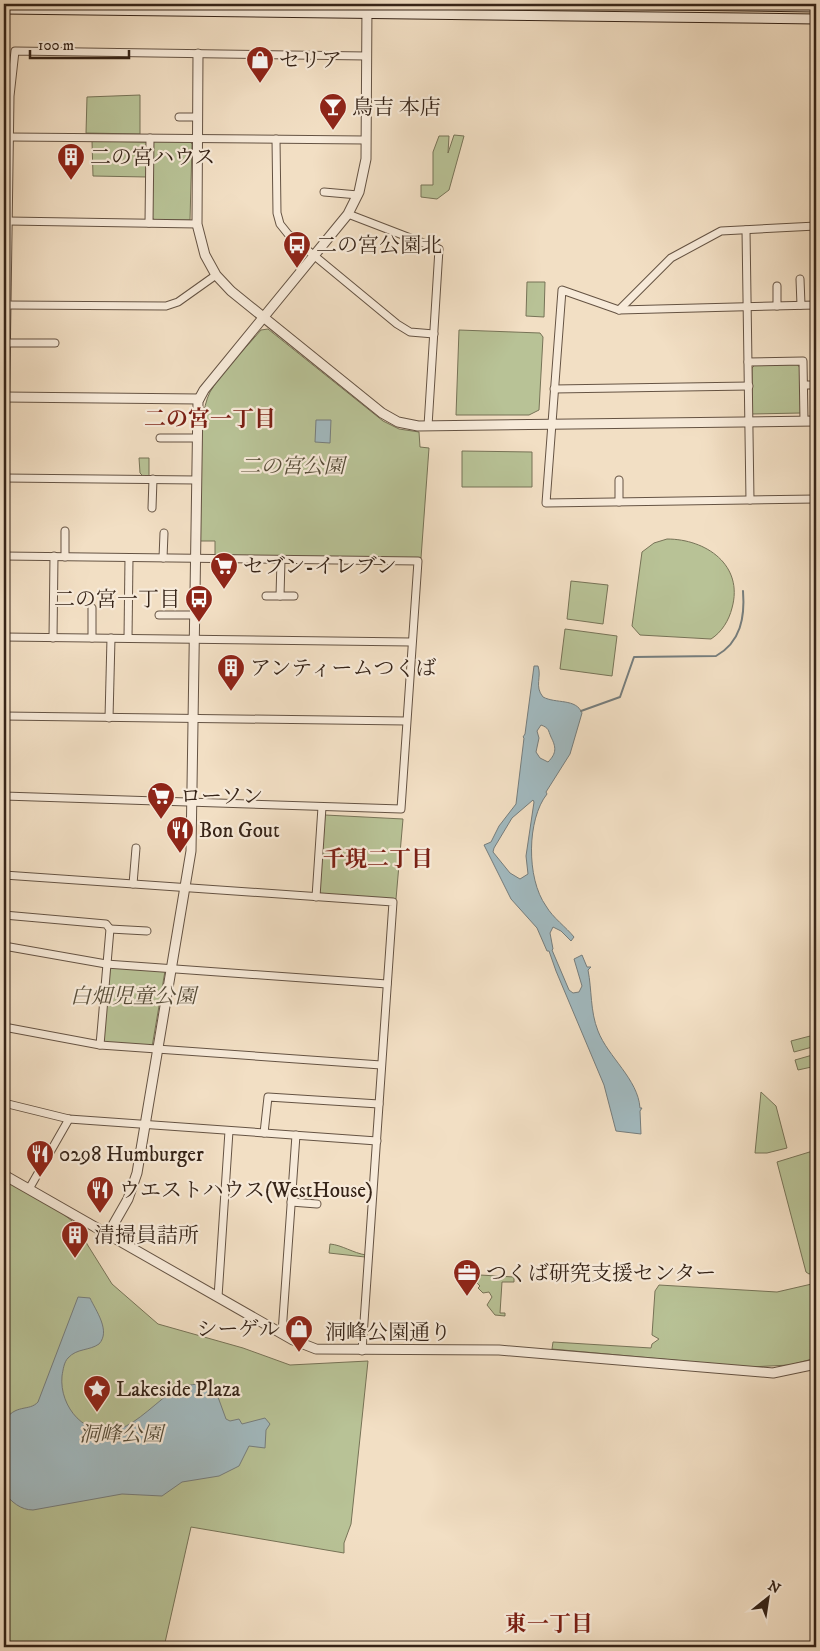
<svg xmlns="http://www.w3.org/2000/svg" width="820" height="1651" font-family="'IM FELL DW Pica','Noto Serif JP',serif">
  <rect width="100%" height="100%" fill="#f2dfc4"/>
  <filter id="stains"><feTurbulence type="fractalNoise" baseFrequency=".004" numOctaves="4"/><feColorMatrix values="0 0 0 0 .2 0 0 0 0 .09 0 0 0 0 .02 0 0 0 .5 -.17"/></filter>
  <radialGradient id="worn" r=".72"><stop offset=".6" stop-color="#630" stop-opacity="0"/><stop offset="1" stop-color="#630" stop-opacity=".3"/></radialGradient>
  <g fill="#b8c296" stroke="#777357">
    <polygon points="140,95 140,134 86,133 87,97"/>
    <polygon points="454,135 464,136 449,190 437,199 421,197 421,185 433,185 433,152 439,136 449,136 448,153"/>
    <polygon points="92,141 145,142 147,143 147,177 93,176"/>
    <polygon points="155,141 190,142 192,144 190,220 154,220 152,217 152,144"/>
    <polygon points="527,282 545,282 544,317 526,316"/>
    <path d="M268,329L383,421L399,429L419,432L420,447L429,448L421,558L215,556V541H200C201,505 195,421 210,392C223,370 245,349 261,330Z"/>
    <polygon points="459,330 540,333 543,337 539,410 529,415 456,415"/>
    <polygon points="797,364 800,368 801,413 752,414 752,368 755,365"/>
    <polygon points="462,451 532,452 532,487 462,487"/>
    <polygon points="139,458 149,458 149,476 143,476 140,473"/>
    <path d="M667,539C706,539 744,565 732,608C729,620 722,632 711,639L640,635L632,626L642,552L654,543Z"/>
    <polygon points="571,581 608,585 603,624 567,619"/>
    <polygon points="565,629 617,636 612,676 560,669"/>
    <polygon points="325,815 403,819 396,899 322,895 319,891"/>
    <polygon points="110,967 165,971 152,1047 105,1043 102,1040 107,970"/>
    <polygon points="814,1035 816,1046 794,1052 791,1041"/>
    <polygon points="816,1054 816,1066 798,1070 795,1060"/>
    <polygon points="761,1092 776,1106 787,1148 767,1153 755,1153"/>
    <polygon points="816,1150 816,1272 809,1274 806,1272 777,1162"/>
    <polygon points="4,1179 58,1210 81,1228 87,1244 112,1284 158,1324 243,1348 290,1365 368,1361 351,1524 344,1543 344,1553 191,1527 164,1647 4,1647"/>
    <path d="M330,1244C342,1245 353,1253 366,1255L365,1257L329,1253Z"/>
    <polygon points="480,1275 514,1277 514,1282 502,1282 500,1313 505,1313 505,1316 495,1315 487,1305 492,1297 489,1292 483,1293 478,1288 480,1286 473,1279"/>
    <polygon points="816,1283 816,1358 790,1365 750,1367 552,1349 553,1342 651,1348 652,1344 659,1339 652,1335 655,1291 659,1285 777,1292"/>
  </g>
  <g fill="#a1b9bf" stroke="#767d7c" fill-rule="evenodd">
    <polygon points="316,420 331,420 330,443 315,442"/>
    <path d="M534,666H538C542,677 534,686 543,697C556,704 576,698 582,713L570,754L546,792L547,794C527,819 526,878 546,906C553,918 566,927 574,937L571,941L561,931L553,927L550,933L553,949L552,950L569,990L573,993L579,992L582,986L574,959L582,955L587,967H591L588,970C592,990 590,1011 598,1031C608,1057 638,1079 640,1108H642L640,1111L641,1134L616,1131L604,1085L556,971L549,951H547L537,928L511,899L484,845L491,842L499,826L516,804L524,738L523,737L525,734ZM541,725C549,728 548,730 551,737C556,747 557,753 548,762L540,758L536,752L539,738L537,731ZM533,800L534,802L526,856L528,874L520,879L510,873L493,852L494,848L512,818Z"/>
    <path d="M78,1297L90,1298C96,1311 111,1331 99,1344C89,1351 77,1348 68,1358C64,1362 63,1370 62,1376C59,1407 86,1439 119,1429C138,1423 158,1400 176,1389C191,1383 205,1383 221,1386L223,1389L218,1397L226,1419L230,1421L239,1419L242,1424L265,1418L270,1424L266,1430L265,1448L249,1446L239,1466L219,1476L182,1482L162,1496L122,1494L33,1510C21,1510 11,1502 4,1492V1422C15,1403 29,1412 38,1402Z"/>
  </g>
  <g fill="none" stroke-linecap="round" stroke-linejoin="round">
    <path stroke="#767d7c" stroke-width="2" d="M581,711L620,697L634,657L716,656C741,642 745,617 743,591"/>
    <defs>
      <g id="minor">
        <polyline points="179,117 198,117"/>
        <polyline points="9,137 365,140"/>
        <polyline points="276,139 277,213 280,224 288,234 397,324 410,332 434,334"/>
        <polyline points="324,192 358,195"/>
        <polyline points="348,214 439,249 428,426"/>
        <polyline points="8,221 197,224"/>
        <polyline points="149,223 150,138"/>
        <polyline points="746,230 750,500"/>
        <polyline points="800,279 801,305"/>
        <polyline points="777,286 777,306"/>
        <polyline points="7,305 166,306 178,302 216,275"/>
        <polyline points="816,305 619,310 562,290 546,503 816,499"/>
        <polyline points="619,310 671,258 721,231 816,226"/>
        <polyline points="6,343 55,343"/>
        <polyline points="748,362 803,361 804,421"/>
        <polyline points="804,385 816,385"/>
        <polyline points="554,389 749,386"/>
        <polyline points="160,438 196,438"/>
        <polyline points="4,478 196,480"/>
        <polyline points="619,502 619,480"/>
        <polyline points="4,508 10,96 15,51 367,56"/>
        <polyline points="152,508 153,479"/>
        <polyline points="4,556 418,561 401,809 4,796"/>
        <polyline points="65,557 65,531"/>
        <polyline points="163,558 164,533"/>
        <polyline points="266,596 294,596"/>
        <polyline points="280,596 281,560"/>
        <polyline points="159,615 194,615"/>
        <polyline points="4,637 411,642"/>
        <polyline points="53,638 54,556"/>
        <polyline points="92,638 92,608"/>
        <polyline points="128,638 129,558"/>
        <polyline points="4,716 406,721"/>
        <polyline points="109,718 111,638"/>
        <polyline points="4,875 393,902 362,1351"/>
        <polyline points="133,884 136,848"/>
        <polyline points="316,897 322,807"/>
        <polyline points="4,915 106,924 110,929 100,1045"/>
        <polyline points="110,929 147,931"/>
        <polyline points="4,946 106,964 387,984"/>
        <polyline points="4,1027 100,1045 381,1065"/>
        <polyline points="4,1103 69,1119 377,1141"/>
        <polyline points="264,1133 268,1097 379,1104"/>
        <polyline points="29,1189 69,1119"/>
        <polyline points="291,1202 317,1204"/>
        <polyline points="218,1297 229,1131"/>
        <polyline points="282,1333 296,1135"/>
      </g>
      <g id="tertiary">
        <polyline points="198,54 197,224 205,255 216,275 231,291 382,413 398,422 418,426 816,421"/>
        <polyline points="4,397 199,399"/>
        <polyline points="4,1175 293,1340 316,1349 499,1350 773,1373 816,1364"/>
        <polyline points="108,1234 128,1199 137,1173 191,851 198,401 204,390 348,214 359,192 366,159 367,4"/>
      </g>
      <g id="secondary">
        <polyline points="589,4 816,7"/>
        <polyline points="4,9 816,19"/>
      </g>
    </defs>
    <use href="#minor" stroke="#655343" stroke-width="9"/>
    <use href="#tertiary" stroke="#655343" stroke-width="11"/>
    <use href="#secondary" stroke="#362418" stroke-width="11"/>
    <use href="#minor" stroke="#f7ead9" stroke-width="7"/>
    <use href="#tertiary" stroke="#f7ead9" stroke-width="9"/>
    <use href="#secondary" stroke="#f7ead9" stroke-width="9"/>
  </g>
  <defs>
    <symbol id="shop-pin" viewBox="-11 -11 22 30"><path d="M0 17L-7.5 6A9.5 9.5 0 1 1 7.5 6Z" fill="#8f2418" stroke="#f7ead9"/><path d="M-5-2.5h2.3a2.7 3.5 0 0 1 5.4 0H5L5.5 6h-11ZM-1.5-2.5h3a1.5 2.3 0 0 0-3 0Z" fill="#fff"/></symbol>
    <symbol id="bar-pin" viewBox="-11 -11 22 30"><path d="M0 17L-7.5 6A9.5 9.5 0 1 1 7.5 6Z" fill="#8f2418" stroke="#f7ead9"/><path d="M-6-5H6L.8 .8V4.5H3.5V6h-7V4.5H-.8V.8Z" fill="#fff"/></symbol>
    <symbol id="building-pin" viewBox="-11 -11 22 30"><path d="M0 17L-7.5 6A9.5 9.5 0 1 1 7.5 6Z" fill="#8f2418" stroke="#f7ead9"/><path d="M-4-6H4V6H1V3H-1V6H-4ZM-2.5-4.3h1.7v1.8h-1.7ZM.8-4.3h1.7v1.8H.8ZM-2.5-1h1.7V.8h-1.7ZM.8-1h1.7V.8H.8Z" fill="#fff"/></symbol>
    <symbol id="bus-pin" viewBox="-11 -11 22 30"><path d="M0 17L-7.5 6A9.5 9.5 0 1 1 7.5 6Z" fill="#8f2418" stroke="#f7ead9"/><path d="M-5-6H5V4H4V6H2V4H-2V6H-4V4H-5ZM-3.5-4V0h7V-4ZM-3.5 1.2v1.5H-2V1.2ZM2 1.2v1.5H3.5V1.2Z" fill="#fff"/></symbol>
    <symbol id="supermarket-pin" viewBox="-11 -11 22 30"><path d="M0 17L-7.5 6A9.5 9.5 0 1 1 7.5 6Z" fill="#8f2418" stroke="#f7ead9"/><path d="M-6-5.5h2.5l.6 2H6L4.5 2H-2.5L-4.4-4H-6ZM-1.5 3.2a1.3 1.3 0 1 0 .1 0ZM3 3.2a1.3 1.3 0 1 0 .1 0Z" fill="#fff"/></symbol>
    <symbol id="restaurant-pin" viewBox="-11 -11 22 30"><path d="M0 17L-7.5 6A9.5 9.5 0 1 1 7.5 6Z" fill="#8f2418" stroke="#f7ead9"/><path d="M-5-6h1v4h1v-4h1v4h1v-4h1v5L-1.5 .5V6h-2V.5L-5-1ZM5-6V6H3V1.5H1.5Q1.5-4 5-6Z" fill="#fff"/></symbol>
    <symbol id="office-pin" viewBox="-11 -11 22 30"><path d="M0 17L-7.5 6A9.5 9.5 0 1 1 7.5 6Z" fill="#8f2418" stroke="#f7ead9"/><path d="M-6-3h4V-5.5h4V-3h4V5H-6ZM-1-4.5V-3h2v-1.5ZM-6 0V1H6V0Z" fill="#fff"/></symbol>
    <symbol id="sight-pin" viewBox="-11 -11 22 30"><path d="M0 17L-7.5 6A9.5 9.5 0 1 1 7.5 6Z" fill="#8f2418" stroke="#f7ead9"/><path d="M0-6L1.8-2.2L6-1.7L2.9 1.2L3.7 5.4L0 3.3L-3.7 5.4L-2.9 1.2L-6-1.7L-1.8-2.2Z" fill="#fff"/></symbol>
  </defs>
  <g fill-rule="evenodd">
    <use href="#shop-pin" x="244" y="44" width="32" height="43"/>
    <use href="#bar-pin" x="317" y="91" width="32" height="43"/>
    <use href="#building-pin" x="55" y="141" width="32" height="43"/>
    <use href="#bus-pin" x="281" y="229" width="32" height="43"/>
    <use href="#supermarket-pin" x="208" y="550" width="32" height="43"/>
    <use href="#bus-pin" x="183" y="583" width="32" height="43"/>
    <use href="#building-pin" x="215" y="652" width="32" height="43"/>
    <use href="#supermarket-pin" x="145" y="780" width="32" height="43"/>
    <use href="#restaurant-pin" x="164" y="814" width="32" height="43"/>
    <use href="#restaurant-pin" x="24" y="1138" width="32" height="43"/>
    <use href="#restaurant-pin" x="84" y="1174" width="32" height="43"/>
    <use href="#building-pin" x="59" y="1219" width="32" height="43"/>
    <use href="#office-pin" x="451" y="1257" width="32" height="43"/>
    <use href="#shop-pin" x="283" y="1313" width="32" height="43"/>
    <use href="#sight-pin" x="81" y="1373" width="32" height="43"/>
  </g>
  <g text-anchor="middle" stroke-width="4.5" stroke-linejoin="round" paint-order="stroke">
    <g font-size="21" fill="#362418" stroke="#f7ead9" text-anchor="start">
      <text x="279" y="67">セリア</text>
      <text x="352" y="114">鳥吉 本店</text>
      <text x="90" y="164">二の宮ハウス</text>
      <text x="316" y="252">二の宮公園北</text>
      <text x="243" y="573">セブン-イレブン</text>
      <text x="180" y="606" text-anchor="end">二の宮一丁目</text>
      <text x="250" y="675">アンティームつくば</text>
      <text x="180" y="803">ローソン</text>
      <text x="199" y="837">Bon Gout</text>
      <text x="59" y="1161">0298 Humburger</text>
      <text x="119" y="1197">ウエストハウス(WestHouse)</text>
      <text x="94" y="1242">清掃員詰所</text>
      <text x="486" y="1280">つくば研究支援センター</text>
      <text x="280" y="1336" text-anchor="end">シーゲル</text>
      <text x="116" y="1396">Lakeside Plaza</text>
    </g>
    <g font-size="21" font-style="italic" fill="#564c38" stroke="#f7ead9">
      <text x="292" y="473">二の宮公園</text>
      <text x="133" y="1003">白畑児童公園</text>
      <text x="121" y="1441">洞峰公園</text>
    </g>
    <g font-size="21" fill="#362418" stroke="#f7ead9">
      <text x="388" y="1339">洞峰公園通り</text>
    </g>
    <g font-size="22" font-weight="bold" fill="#7a1f14" stroke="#f7ead9">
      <text x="210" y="426">二の宮一丁目</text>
      <text x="378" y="866">千現二丁目</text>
      <text x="549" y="1631">東一丁目</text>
    </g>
  </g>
  <rect width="820" height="1651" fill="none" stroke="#f2dfc4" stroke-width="20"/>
  <rect x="5" y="5" width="810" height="1641" fill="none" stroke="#362418" stroke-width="2.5"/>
  <rect x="10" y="10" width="800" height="1631" fill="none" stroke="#362418"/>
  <g transform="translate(768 1598) rotate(30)" stroke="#f7ead9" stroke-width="4" paint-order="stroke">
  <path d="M0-4L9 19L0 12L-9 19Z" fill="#362418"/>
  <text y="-8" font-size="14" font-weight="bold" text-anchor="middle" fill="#362418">N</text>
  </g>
  <path d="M30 50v8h99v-8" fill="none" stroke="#362418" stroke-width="2.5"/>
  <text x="38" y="50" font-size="15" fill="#362418" stroke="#f7ead9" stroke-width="4" paint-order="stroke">100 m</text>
  <rect width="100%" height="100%" filter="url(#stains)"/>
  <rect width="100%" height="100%" fill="url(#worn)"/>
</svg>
